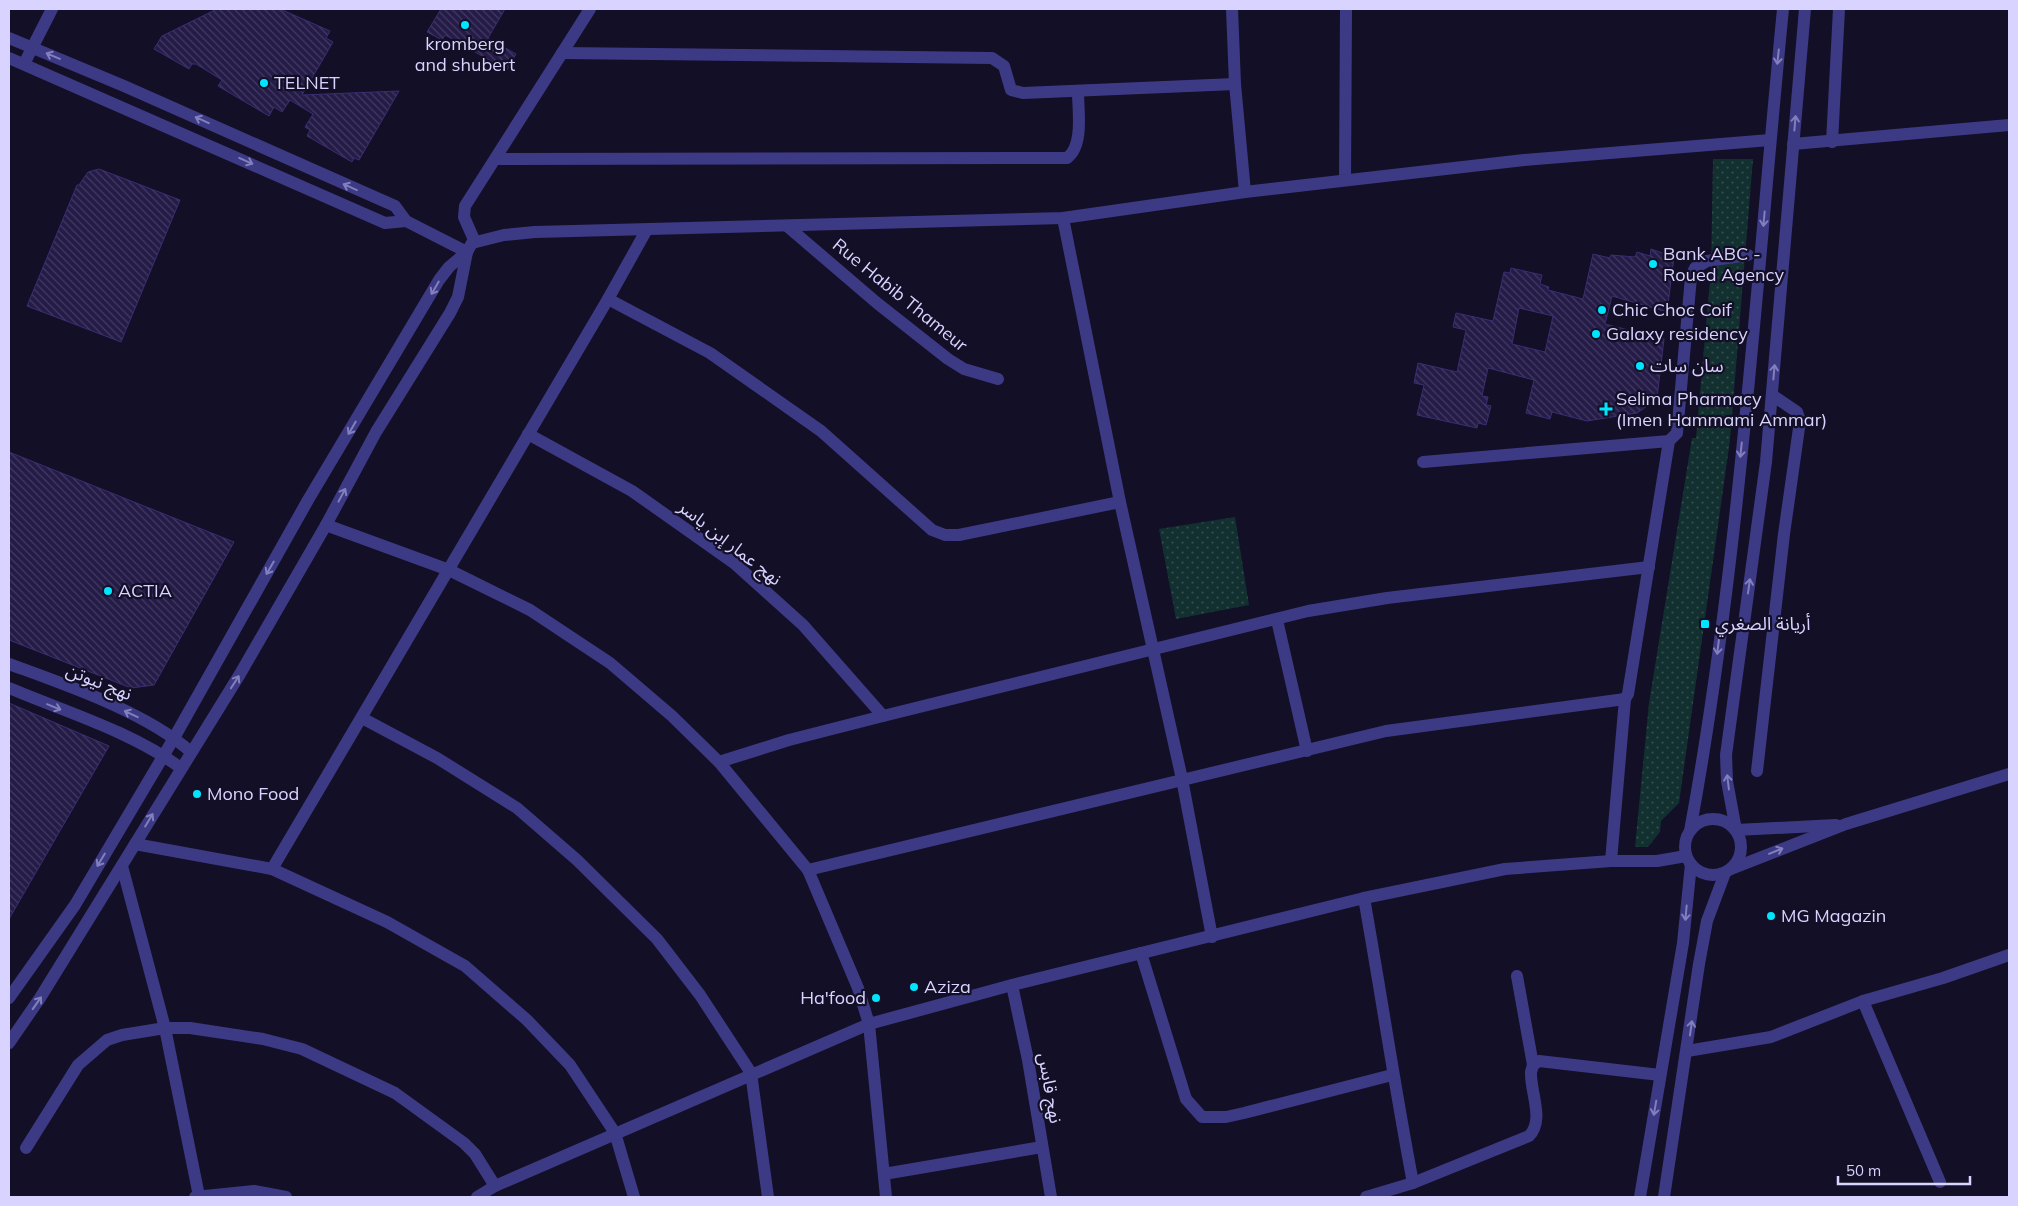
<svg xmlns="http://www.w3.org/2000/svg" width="2018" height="1206" font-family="Mulish,'Noto Sans Arabic',sans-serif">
  <defs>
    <pattern id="grass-dots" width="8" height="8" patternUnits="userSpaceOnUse" patternTransform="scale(1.25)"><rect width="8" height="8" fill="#12302f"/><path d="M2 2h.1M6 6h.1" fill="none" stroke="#344d4e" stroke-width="1.8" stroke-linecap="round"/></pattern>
    <pattern id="building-back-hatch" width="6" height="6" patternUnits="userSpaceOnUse" patternTransform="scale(1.25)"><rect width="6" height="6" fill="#241b47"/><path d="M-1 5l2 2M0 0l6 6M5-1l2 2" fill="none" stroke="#433b63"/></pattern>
  </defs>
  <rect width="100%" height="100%" fill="#130f26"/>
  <g fill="url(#grass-dots)">
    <polygon points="1713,159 1753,159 1730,440 1679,803 1661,821 1660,832 1648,847 1635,847 1649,703 1692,438 1696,438 1711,269"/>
    <polygon points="1235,517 1249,605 1176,619 1159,529"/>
  </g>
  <g fill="url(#building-back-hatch)" stroke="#3b2d73" fill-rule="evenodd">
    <polygon points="217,9 280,9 330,31 326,38 333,42 302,95 399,91 359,160 354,158 352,162 307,136 310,130 305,127 313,114 290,100 282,112 274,107 269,116 218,86 222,80 196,64 192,64 189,69 154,49 162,36"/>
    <polygon points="441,9 505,9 488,38 516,54 507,70 445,35 442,40 427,32"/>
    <polygon points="99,169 180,200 121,342 27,306 77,185 79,185 88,172"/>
    <path d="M1651,249L1674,257L1667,312L1612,296L1605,324L1664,339L1657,398L1643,409L1637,413L1587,421L1552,412L1550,419L1526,413L1534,380L1488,368L1482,396L1488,397L1486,405L1491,406L1486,425L1478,423L1477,428L1417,415L1424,385L1414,383L1418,363L1457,372L1466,330L1453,327L1456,313L1493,321L1504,272L1510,273L1511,268L1542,275L1540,284L1549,287L1548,290L1583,299L1593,254L1610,258L1611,255L1635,257L1637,252L1650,256ZM1519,308L1553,316L1545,352L1512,344Z"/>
    <polygon points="9,452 234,542 154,685 131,688 9,640"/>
    <polygon points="9,703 109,746 9,919"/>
  </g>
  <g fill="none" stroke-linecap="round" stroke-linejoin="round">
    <g stroke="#3d3a85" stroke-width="12">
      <polyline points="1232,9 1235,84 1245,192"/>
      <polyline points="9,38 124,86 395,206 406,221 467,252"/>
      <polyline points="562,53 992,58 1004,66 1011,90 1023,93 1235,84"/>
      <polyline points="9,58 385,223 406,221"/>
      <polyline points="24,64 52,9"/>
      <polyline points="1832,142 1839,9"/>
      <polyline points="1793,144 2009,125"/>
      <path d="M496,159L1067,158C1084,146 1078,110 1078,92"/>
      <polyline points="1345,180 1346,9"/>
      <polyline points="1063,218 1120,502 1182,779 1212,937"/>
      <polyline points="787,226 877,303 948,359 964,369 998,379"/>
      <polyline points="475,242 464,217 465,206 590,9"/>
      <polyline points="608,299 710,353 821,431 932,530 945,535 959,535 1120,502"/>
      <polyline points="528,434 632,491 734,563 803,625 883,716"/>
      <polyline points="1423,462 1669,441"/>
      <polyline points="326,525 449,570 530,610 610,663 672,716 719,762 808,870 858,988 869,1024 886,1197"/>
      <polyline points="1277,620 1307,751"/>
      <path d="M9,664C66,685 146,712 191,752"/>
      <path d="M9,688C66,712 130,731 181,768"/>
      <polyline points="362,718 437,758 517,808 577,860 657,939 700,995 751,1073 768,1197"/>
      <polyline points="719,762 789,740 883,716 1308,611 1387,598 1649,567"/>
      <polyline points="1757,771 1784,534 1800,421 1797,412 1772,395"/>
      <polyline points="1736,830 1836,825"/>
      <polyline points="135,844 272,869 387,922 465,966 527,1020 570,1065 615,1133 634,1197"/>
      <polyline points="1611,861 1625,699 1628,694 1669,441 1677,433 1691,277 1695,268 1707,261 1748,255"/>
      <polyline points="122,866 165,1028 199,1196"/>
      <polyline points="272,869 608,299 646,231"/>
      <polyline points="1731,869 1846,824 2009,774"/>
      <polyline points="808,870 1386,731 1625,699"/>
      <path d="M1364,898C1381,993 1395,1089 1413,1183"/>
      <polyline points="1141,953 1186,1099 1202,1117 1226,1117 1244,1113 1392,1075"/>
      <polyline points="1517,976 1533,1065"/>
      <polyline points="1012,985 1028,1060 1051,1197"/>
      <polyline points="9,998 75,905 174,738 308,500 439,280 449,267 467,252"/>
      <polyline points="1863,1001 1940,1182"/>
      <polyline points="9,1043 40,998 240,674 326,525 376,432 450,313 458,297 467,252 472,243 504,235 535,232 1063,218 1245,192 1524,160 1770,140"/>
      <polyline points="1687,1051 1771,1037 1863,1001 1943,978 2009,955"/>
      <polyline points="26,1148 78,1065 107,1040 122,1035 165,1028 190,1028 263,1039 302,1049 395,1093 464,1143 475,1154 495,1186"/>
      <polyline points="884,1174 1042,1147"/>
      <polyline points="195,1197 254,1191 286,1197"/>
      <polyline points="477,1197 495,1186 869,1024 1012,985 1364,898 1505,869 1611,861 1657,861 1686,856"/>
      <path d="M1366,1197L1413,1183L1529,1136C1545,1120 1530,1092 1531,1072L1533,1065L1539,1061L1660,1075"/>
    </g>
    <g stroke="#3d3a85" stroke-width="12">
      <circle cx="1713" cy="847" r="28"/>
      <polyline points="1736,830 1727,781 1726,755 1766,462 1805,9"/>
      <path d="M1690,831C1740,560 1756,283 1783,9"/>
      <polyline points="1640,1197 1683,943 1691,864"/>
      <polyline points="1664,1197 1699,964 1707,921 1725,873"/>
    </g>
  </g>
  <defs><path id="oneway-shaft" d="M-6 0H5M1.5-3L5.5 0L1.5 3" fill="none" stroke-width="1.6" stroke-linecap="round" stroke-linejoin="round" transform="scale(1.25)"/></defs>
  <g stroke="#837fbc">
    <use href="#oneway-shaft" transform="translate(53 56) rotate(-157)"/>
    <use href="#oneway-shaft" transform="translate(1778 57) rotate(96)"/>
    <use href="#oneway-shaft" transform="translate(202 120) rotate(-156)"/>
    <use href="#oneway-shaft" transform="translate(1795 123) rotate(-85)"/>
    <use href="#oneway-shaft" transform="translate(246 161) rotate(24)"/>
    <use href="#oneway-shaft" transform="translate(350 187) rotate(-156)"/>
    <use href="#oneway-shaft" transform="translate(1764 219) rotate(95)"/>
    <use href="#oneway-shaft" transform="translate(435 288) rotate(120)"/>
    <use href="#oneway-shaft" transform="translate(1774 372) rotate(-85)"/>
    <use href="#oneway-shaft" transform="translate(352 428) rotate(120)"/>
    <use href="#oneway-shaft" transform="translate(1741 450) rotate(96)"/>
    <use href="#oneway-shaft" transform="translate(342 495) rotate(-62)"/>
    <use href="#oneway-shaft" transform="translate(270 568) rotate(120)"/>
    <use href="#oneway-shaft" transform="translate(1749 586) rotate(-82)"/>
    <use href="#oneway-shaft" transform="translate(1718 647) rotate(97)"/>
    <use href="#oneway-shaft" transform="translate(235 682) rotate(-57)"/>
    <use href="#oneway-shaft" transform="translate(54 707) rotate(22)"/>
    <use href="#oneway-shaft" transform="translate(131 714) rotate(-155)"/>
    <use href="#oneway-shaft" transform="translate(1728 782) rotate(-97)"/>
    <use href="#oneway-shaft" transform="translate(149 820) rotate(-59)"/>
    <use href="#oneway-shaft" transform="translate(1776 851) rotate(-22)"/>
    <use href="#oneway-shaft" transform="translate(101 860) rotate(121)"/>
    <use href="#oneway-shaft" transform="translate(1686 913) rotate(95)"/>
    <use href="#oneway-shaft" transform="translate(37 1003) rotate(-55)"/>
    <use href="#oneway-shaft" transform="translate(1691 1028) rotate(-82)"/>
    <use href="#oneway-shaft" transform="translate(1655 1108) rotate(100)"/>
  </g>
  <g fill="#00e5ff" stroke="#130f26" stroke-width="2">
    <circle cx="465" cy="25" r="5"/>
    <circle cx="264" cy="83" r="5"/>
    <circle cx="1653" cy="264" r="5"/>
    <circle cx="1602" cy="310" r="5"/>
    <circle cx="1596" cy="334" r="5"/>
    <circle cx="1640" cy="366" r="5"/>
    <path d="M1603.5 401.5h5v5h5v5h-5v5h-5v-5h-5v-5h5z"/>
    <circle cx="108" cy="591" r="5"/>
    <rect x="1700" y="619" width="10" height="10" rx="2.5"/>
    <circle cx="197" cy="794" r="5"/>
    <circle cx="1771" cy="916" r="5"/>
    <circle cx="914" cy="987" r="5"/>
    <circle cx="876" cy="998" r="5"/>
  </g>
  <g text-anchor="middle" stroke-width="4.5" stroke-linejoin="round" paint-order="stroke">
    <g font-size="18" fill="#d9d4ff" stroke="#130f26" text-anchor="start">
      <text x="465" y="50" text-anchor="middle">kromberg<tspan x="465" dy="21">and shubert</tspan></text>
      <text x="274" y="89">TELNET</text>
      <text x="1663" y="260">Bank ABC -<tspan x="1663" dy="21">Roued Agency</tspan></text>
      <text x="1612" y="316">Chic Choc Coif</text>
      <text x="1606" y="340">Galaxy residency</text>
      <text x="1650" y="372">سان سات</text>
      <text x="1616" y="405">Selima Pharmacy<tspan x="1616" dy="21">(Imen Hammami Ammar)</tspan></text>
      <text x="118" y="597">ACTIA</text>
      <text x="1715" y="630">أريانة الصغري</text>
      <text x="207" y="800">Mono Food</text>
      <text x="1781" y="922">MG Magazin</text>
      <text x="924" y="993">Aziza</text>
      <text x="866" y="1004" text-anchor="end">Ha'food</text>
    </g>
    <g font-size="18" fill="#d9d4ff" stroke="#130f26">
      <text transform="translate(900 295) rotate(39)" y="6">Rue Habib Thameur</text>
      <text transform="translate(730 543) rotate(38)" y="6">نهج عمار إبن ياسر</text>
      <text transform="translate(99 682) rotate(22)" y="6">نهج نيوتن</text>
      <text transform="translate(1050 1088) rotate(80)" y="6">نهج قابس</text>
    </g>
  </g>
  <rect width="2018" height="1206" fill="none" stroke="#d9d4ff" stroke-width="20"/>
  <path d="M1838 1176v8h132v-8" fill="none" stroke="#d9d4ff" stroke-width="2.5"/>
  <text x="1846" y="1176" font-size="15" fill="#d9d4ff" stroke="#130f26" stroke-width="4" paint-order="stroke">50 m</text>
</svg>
